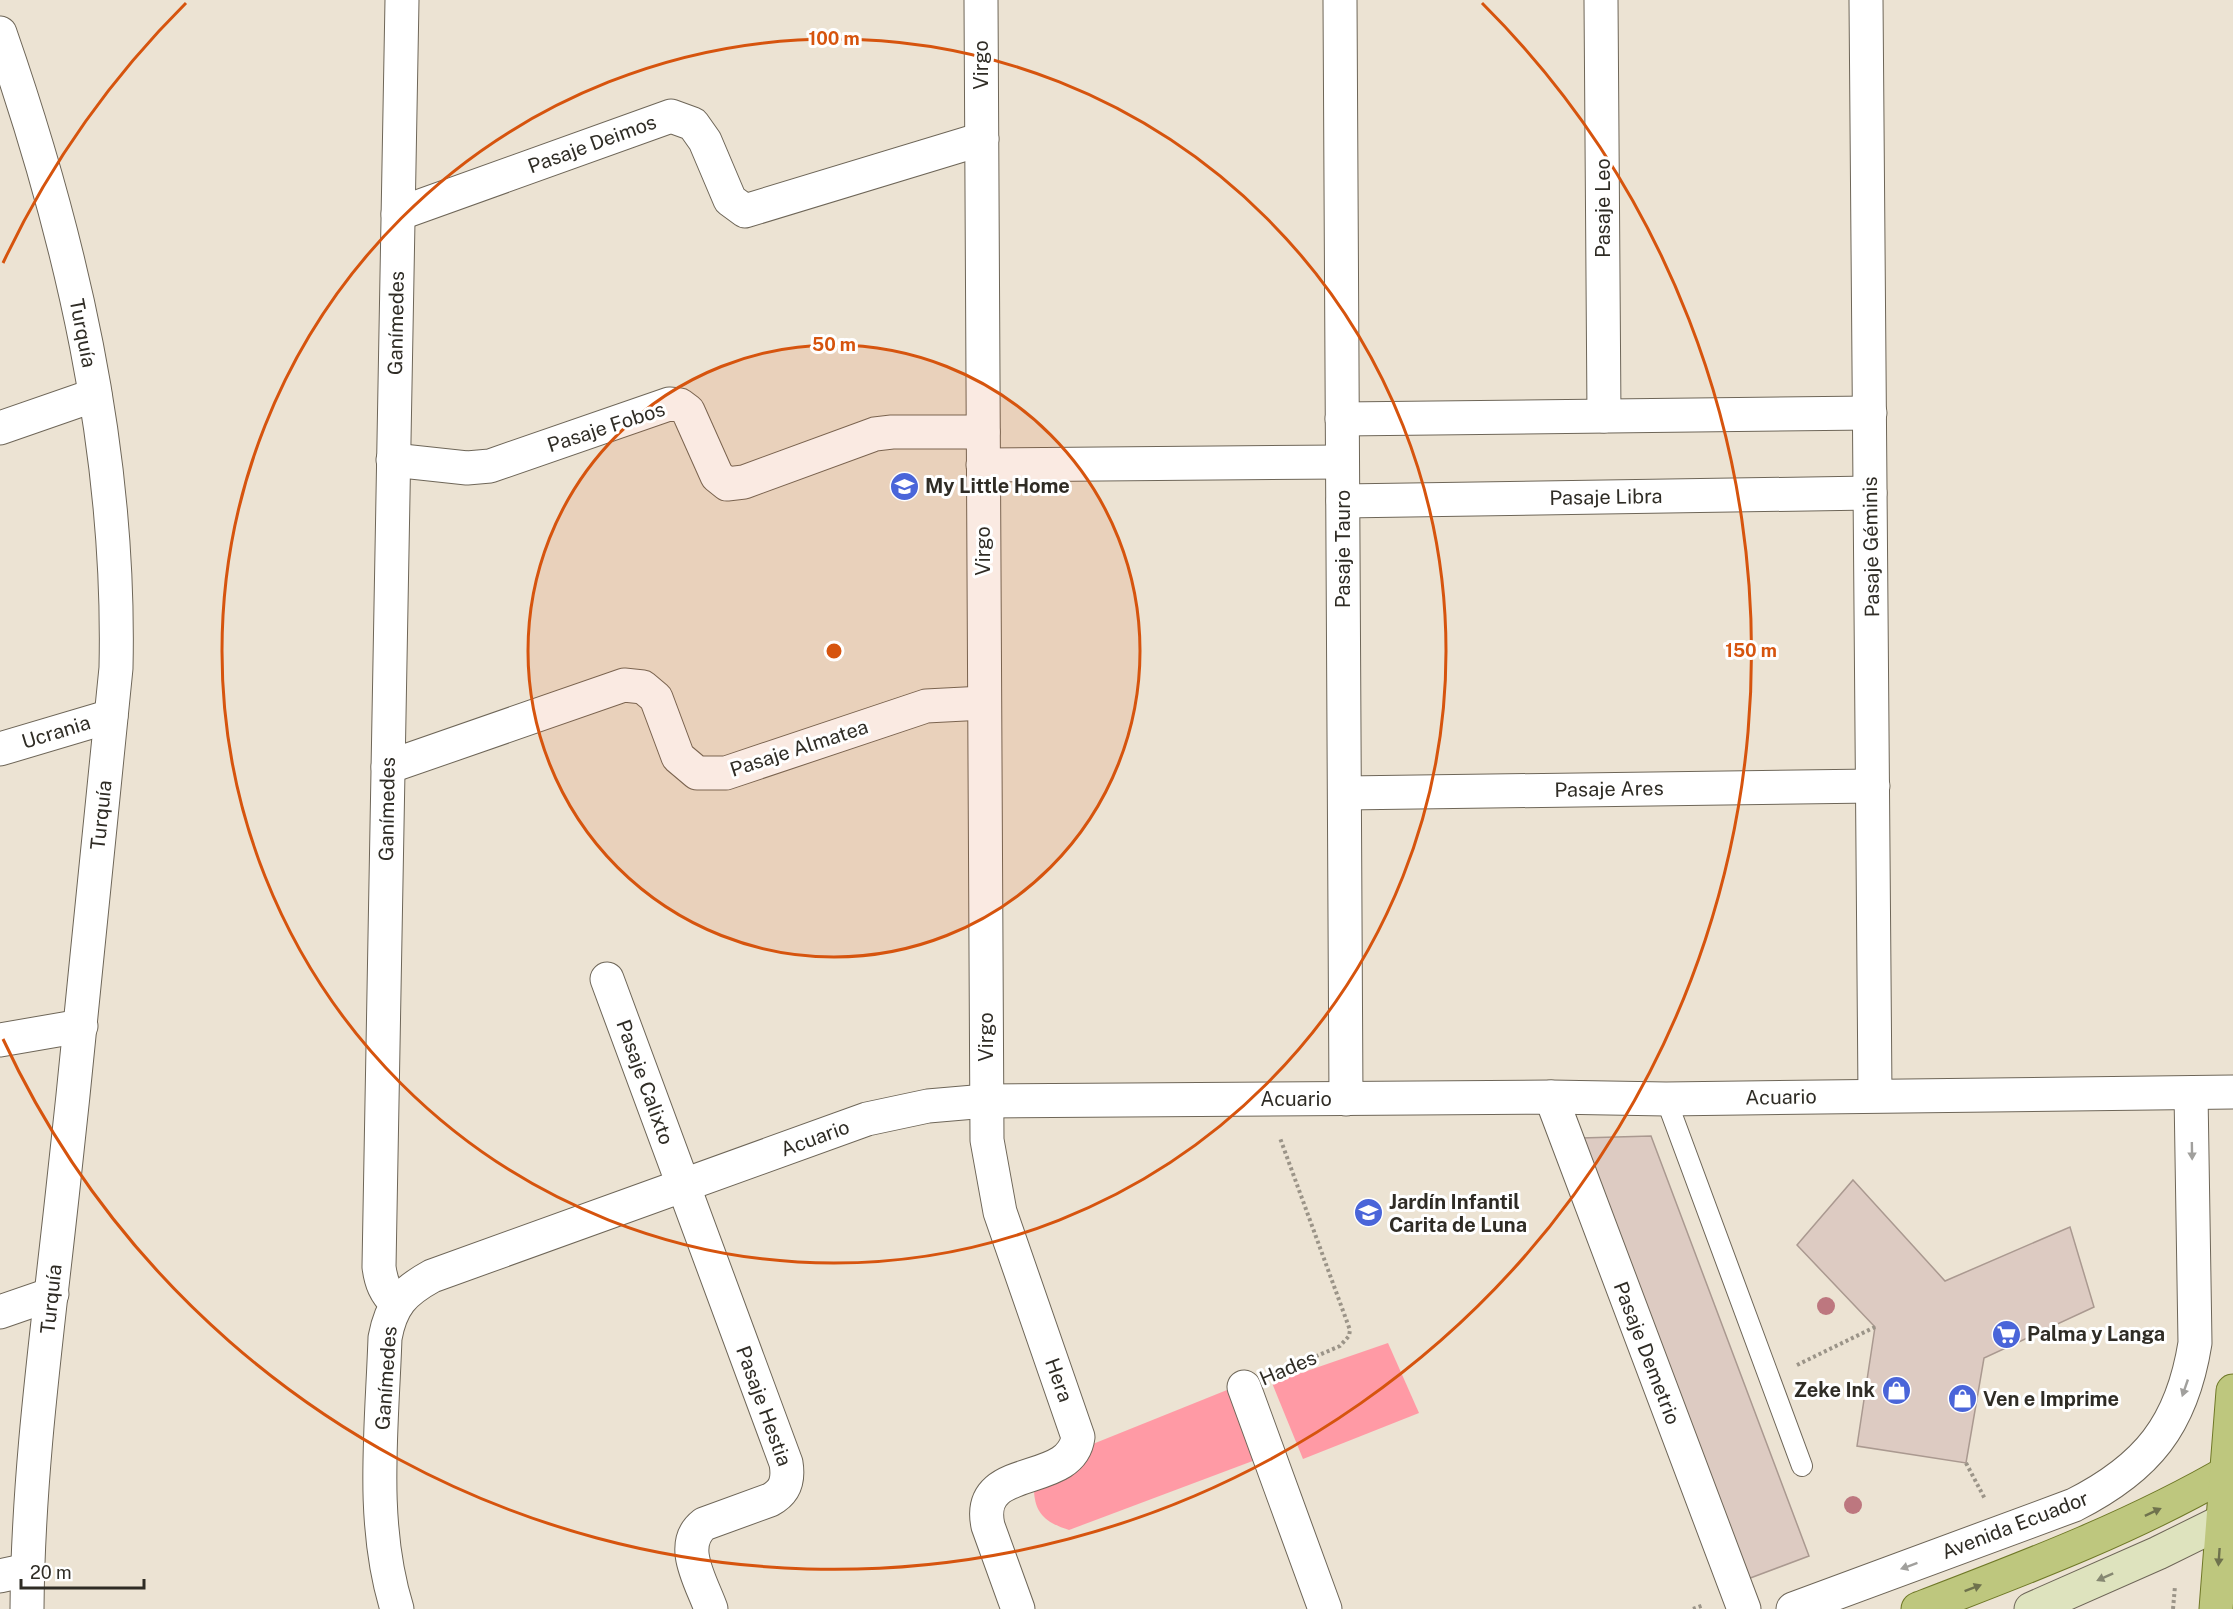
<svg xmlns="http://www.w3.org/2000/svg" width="2233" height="1609" font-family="'Public Sans',sans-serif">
  <rect width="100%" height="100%" fill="#ece3d3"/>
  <g fill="#ff9aa5">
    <polygon points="1388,1343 1419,1413 1303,1459 1272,1383"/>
    <path d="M1232,1388L1258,1459L1069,1530C1044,1522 1033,1512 1034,1484L1058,1458Z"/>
  </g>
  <g fill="#ddcbc2" stroke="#aa9990" stroke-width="1.5">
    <polygon points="1651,1136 1809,1556 1745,1580 1581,1138"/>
    <polygon points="1853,1180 1945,1281 2070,1227 2094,1307 1984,1358 1966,1463 1857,1446 1875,1327 1797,1245"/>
  </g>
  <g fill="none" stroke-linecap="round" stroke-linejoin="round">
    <defs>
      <polyline id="lane" points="1666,1099 1802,1466"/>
      <g id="street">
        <path d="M981,0L987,1140L1000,1212L1078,1437C1071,1489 974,1461 988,1526L1018,1609"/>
        <polyline points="1340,0 1346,1099"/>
        <polyline points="1601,0 1604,416"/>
        <polyline points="1866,0 1875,1095"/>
        <path d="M0,33C71,237 121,451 116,668C99,842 82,1015 63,1188C48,1328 28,1468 27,1609"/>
        <polyline points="398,214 671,116 693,124 705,141 730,200 745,211 982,139"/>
        <polyline points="1342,419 1870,413"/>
        <polyline points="0,428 95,395"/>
        <polyline points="393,460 467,468 490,466 669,404 680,405 688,411 717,476 727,484 744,482 875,434 892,432 983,432"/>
        <polyline points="983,465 1342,462"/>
        <polyline points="1343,501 1870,493"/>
        <polyline points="0,749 111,716"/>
        <polyline points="388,767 624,685 643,687 656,698 678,757 697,773 726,773 926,706 984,703"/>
        <polyline points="1345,793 1873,786"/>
        <path d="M607,979L786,1463C789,1481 785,1492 770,1500L704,1524C677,1545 702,1583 711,1609"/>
        <polyline points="0,1040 81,1026"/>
        <polyline points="1551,1097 1744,1609"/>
        <path d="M397,1304C385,1293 381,1282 379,1267L402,0"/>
        <polyline points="0,1312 52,1294"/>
        <polyline points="1244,1387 1325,1609"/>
        <polyline points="0,1576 27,1570"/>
        <path d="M397,1609C370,1522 382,1428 385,1338C391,1305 403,1292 432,1276L867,1119L928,1106L986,1101L1551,1097L1666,1099L2233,1092"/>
        <path d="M1793,1609L2074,1505C2147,1468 2182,1425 2195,1343L2191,1093"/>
      </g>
      <polyline id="secondary" points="2031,1609 2158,1553 2233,1516"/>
      <g id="primary">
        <path d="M1918,1609C2025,1568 2134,1527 2233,1469"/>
        <polyline points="2216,1609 2233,1391"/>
      </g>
    </defs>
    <use href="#lane" stroke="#6e6658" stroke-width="22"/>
    <use href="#street" stroke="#6e6658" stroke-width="35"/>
    <use href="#secondary" stroke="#6e6658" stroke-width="35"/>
    <use href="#primary" stroke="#6f7827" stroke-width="35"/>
    <g stroke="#9b9488" stroke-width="4" stroke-dasharray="3 3" stroke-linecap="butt">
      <polyline points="1797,1365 1875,1327"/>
      <polyline points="1277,1373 1340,1346 1349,1336 1350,1330 1280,1138"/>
      <polyline points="1966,1463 1985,1499"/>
      <polyline points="1693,1609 1704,1605"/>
      <polyline points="2173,1609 2175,1586"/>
    </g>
    <use href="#lane" stroke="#fff" stroke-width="20"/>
    <use href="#street" stroke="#fff" stroke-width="33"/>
    <use href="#secondary" stroke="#dee3be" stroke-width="33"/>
    <use href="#primary" stroke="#bec77e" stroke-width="33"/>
  </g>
  <g fill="#bd777f">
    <circle cx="1826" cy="1306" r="9"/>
    <circle cx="1853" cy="1505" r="9"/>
  </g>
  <defs><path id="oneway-solid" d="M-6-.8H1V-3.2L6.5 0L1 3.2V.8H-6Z" transform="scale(1.5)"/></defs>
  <g fill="#a1a09d">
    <use href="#oneway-solid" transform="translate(2192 1151) rotate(89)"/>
    <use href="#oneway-solid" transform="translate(2185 1388) rotate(109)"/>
    <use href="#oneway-solid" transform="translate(1909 1566) rotate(160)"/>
  </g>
  <g fill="#6f724d">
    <use href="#oneway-solid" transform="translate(2153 1512) rotate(-25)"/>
    <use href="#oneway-solid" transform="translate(2219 1557) rotate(94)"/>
    <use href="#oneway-solid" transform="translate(1973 1588) rotate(-21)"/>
  </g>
  <use fill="#868872" href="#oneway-solid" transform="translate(2105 1577) rotate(156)"/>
  <circle cx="834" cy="651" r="306" fill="#d6540e" fill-opacity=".12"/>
  <g fill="none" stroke="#d6540e" stroke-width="3">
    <circle cx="834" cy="651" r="306"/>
    <circle cx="834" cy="651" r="612"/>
    <path d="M3 263A917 917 0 0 1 186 3M1482 3A917 917 0 1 1 3 1039"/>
  </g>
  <defs>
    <symbol id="school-disc" viewBox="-11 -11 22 22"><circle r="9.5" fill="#4a65d9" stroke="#fff"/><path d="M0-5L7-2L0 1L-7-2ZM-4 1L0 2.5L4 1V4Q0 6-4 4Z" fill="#fff"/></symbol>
    <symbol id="supermarket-disc" viewBox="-11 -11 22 22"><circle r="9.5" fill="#4a65d9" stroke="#fff"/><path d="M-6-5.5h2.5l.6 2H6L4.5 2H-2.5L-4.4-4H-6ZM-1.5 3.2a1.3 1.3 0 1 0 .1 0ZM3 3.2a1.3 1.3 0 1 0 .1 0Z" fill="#fff"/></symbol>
    <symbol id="shop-disc" viewBox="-11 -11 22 22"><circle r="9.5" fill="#4a65d9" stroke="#fff"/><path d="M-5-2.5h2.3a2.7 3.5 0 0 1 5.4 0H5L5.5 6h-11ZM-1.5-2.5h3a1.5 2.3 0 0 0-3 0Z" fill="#fff"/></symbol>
  </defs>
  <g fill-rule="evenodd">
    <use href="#school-disc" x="888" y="470" width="33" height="33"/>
    <use href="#school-disc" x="1352" y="1196" width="33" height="33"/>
    <use href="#supermarket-disc" x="1990" y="1318" width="33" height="33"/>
    <use href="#shop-disc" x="1880" y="1374" width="33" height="33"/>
    <use href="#shop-disc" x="1946" y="1382" width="33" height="33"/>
  </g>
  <g text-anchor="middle" stroke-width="6" stroke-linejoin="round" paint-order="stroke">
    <g font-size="20" fill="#2f2c25" stroke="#fff">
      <text transform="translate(981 65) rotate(-90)" y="7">Virgo</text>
      <text transform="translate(592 144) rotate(-20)" y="7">Pasaje Deimos</text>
      <text transform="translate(1603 208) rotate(-90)" y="7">Pasaje Leo</text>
      <text transform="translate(396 323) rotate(-89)" y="7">Ganímedes</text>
      <text transform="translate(83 333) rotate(79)" y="7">Turquía</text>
      <text transform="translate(606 427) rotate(-18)" y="7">Pasaje Fobos</text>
      <text transform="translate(1606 497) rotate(-1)" y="7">Pasaje Libra</text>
      <text transform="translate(1871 547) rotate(-91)" y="7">Pasaje Géminis</text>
      <text transform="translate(1343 549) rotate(-90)" y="7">Pasaje Tauro</text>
      <text transform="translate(983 551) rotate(-90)" y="7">Virgo</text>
      <text transform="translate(56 732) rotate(-17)" y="7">Ucrania</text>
      <text transform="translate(799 748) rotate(-18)" y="7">Pasaje Almatea</text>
      <text transform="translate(1609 789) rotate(-1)" y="7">Pasaje Ares</text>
      <text transform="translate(387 809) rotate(-89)" y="7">Ganímedes</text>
      <text transform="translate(101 815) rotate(-84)" y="7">Turquía</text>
      <text transform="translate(986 1037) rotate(-90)" y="7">Virgo</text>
      <text transform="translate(645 1082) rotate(70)" y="7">Pasaje Calixto</text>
      <text transform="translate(1781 1097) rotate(-1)" y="7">Acuario</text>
      <text x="1296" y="1106">Acuario</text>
      <text transform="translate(815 1138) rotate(-20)" y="7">Acuario</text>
      <text transform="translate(51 1299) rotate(-84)" y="7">Turquía</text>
      <text transform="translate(1647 1353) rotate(69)" y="7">Pasaje Demetrio</text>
      <text transform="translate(1288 1368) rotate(-23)" y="7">Hades</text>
      <text transform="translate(386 1378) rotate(-86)" y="7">Ganímedes</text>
      <text transform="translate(1059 1380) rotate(70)" y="7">Hera</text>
      <text transform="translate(764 1406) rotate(70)" y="7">Pasaje Hestia</text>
      <text transform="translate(2015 1525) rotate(-21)" y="7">Avenida Ecuador</text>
    </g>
    <g font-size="20" font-weight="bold" fill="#2f2c25" stroke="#fff" text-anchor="start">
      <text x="925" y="493">My Little Home</text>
      <text x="1389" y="1209">Jardín Infantil<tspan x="1389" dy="23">Carita de Luna</tspan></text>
      <text x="2027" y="1341">Palma y Langa</text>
      <text x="1875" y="1397" text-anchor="end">Zeke Ink</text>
      <text x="1983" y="1406">Ven e Imprime</text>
    </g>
  </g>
  <circle cx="834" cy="651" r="9" fill="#d6540e" stroke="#fff" stroke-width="3"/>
  <g font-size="18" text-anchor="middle" font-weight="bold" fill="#d6540e" stroke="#fff" stroke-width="6" stroke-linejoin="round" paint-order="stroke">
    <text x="834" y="45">100 m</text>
    <text x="834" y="351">50 m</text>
    <text x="1751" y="657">150 m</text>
  </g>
  <path d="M21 1579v9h123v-9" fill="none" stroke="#2f2c25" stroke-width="3"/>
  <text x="30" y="1579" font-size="18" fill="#2f2c25" stroke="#ffffff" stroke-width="4.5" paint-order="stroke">20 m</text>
</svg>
